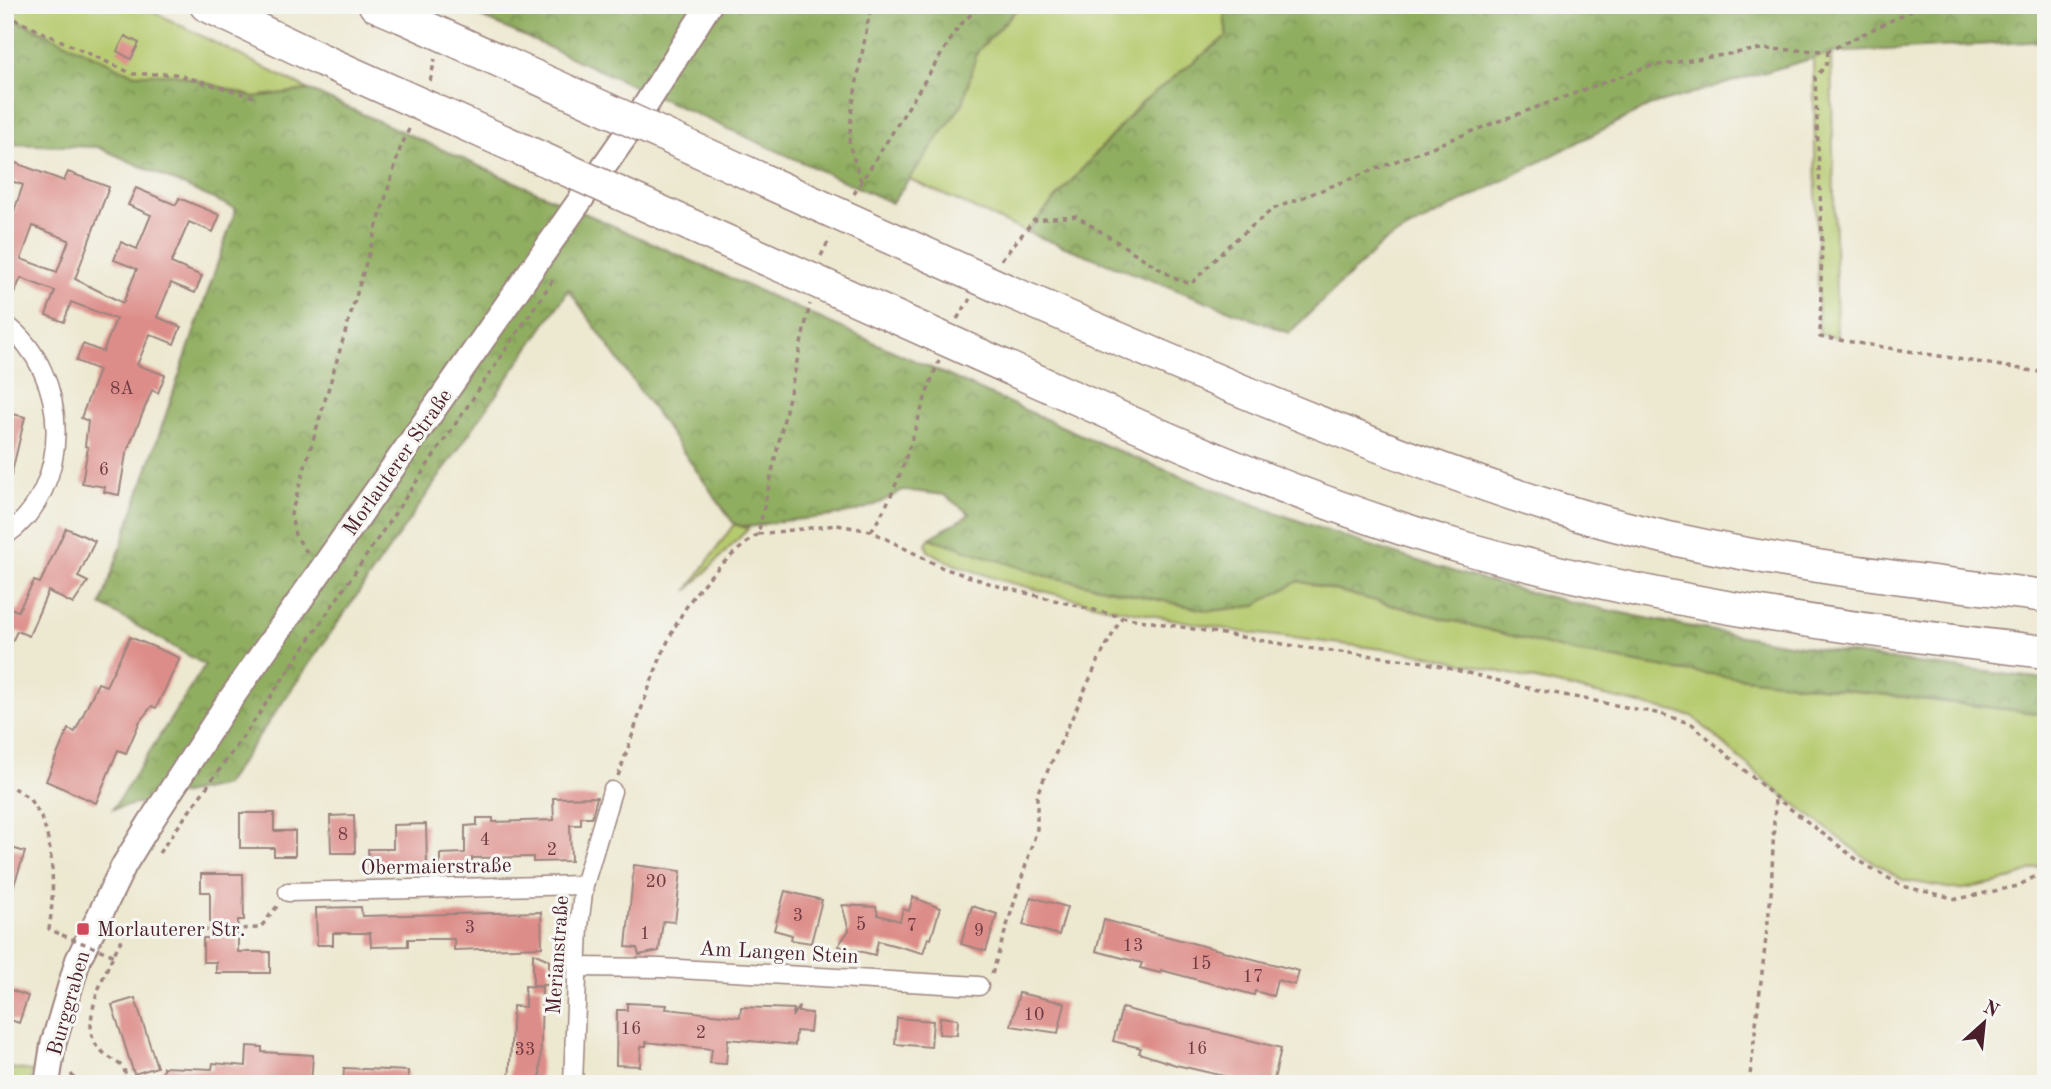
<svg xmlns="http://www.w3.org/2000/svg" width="2051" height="1089" font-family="'Old Standard TT',serif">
  <defs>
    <pattern id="forest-crowns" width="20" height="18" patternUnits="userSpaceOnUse" patternTransform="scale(1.75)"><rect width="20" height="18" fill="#90ae61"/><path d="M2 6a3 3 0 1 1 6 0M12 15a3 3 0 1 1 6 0" fill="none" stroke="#788d50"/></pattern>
  </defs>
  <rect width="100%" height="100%" fill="#f6f6f2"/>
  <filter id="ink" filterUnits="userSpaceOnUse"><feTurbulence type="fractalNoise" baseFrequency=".0143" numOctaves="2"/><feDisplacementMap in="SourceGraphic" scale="14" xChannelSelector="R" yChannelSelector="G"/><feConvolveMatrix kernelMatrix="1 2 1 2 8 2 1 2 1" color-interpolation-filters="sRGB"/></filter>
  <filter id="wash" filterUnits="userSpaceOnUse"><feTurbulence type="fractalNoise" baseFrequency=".00686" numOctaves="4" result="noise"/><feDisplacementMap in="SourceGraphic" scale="28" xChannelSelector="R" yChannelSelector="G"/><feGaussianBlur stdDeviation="1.57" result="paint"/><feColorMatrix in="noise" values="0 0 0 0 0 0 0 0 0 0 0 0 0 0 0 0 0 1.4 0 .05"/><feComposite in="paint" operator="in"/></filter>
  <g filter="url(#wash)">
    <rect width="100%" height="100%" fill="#ede8d0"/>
    <g fill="#b6ca6e" stroke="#80744c" stroke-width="2">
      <polygon points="5,5 140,5 309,90 254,97 175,74 133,74 5,15"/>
      <polygon points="1021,5 1223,5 1227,36 1142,102 1026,232 909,179 963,103 977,52"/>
      <polygon points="1831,53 1837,337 1819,334 1813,57"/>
      <polygon points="734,524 748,529 687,591"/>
      <polygon points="930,538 1043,575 1210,611 1254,606 1298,581 1570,651 1677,670 2046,714 2046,863 2013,879 1959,890 1903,880 1860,854 1771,786 1692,716 1423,654 1242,632 1102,606 1000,580 956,565 928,551 926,543"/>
      <polygon points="9,1068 33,1071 31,1084 5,1084 5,1069"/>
    </g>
    <g fill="url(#forest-crowns)" stroke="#6d6646" stroke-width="2">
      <polygon points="455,5 1021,5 977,52 963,103 892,203"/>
      <polygon points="1223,5 2046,5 2046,41 1831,53 1649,106 1385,241 1289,333 1026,232 1142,102 1227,36"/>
      <path d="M5,15L133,74H175L254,97L309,90L1099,443C1245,503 1392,559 1545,596C1710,635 1877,660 2046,679V714L1677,670L1570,651L1299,581L1254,606L1210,611L1043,575L930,538L970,514L944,495L903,490C855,520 829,515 776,522C759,524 751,530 734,524L569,290L225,785L113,809L205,665L101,605L236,209L98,147L5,144Z"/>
    </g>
    <g id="blocks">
      <g fill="#dd8d89" fill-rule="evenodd">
        <polygon points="125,36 139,43 131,59 117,51"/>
        <path d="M5,159L64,181L68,172L109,187L75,279L123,303L137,269L114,260L121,242L137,249L151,215L128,205L136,188L176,205L179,198L220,215L213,232L189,222L171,263L202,276L195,293L171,283L157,317L181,327L174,344L150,334L137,365L165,375L158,393L152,390L126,454L119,495L104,492L105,487L82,483L88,447L85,446L88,421L81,418L99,370L76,361L83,344L103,352L116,319L71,302L64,322L46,315L55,291L21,278L5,313V277L10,264L5,262V215L12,217L23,185L5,179ZM33,226L69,240L57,272L21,259Z"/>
        <polygon points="5,412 25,417 11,476 5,475"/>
        <polygon points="66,528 95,541 78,577 88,582 73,604 48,591 29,636 17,631 5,657 5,619 10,608 18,611 34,581 40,583"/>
        <polygon points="130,637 180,658 156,708 152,706 140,721 126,753 118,750 96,803 46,781 68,729 75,732 98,683 106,686"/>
        <polygon points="597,797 592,817 581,817 581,825 570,825 571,861 533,862 533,857 472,858 472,870 440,871 440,854 465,853 465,826 477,825 477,818 493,818 493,822 554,820 553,798"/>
        <polygon points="240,813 274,813 274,831 295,831 295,856 274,856 274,848 240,848"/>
        <polygon points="354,815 355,853 331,853 330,816"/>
        <polygon points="426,824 427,865 383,865 383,871 369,871 368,849 393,849 393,825"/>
        <polygon points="5,846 25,852 8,903 5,903"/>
        <polygon points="634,865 681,871 675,922 663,921 659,951 639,955 637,948 626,947"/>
        <polygon points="201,874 243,874 244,920 238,920 238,952 270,952 270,973 216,973 216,962 203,962 203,938 210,938 210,892 201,892"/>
        <polygon points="785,891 822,900 811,943 791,940 792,935 774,930"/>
        <polygon points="913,897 940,908 931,939 928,938 923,953 878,941 875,955 838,946 849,930 842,905 876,907 878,915 900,921 903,909 909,911"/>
        <polygon points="1031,897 1067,907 1059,935 1023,925"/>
        <polygon points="972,906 997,914 986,951 961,944"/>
        <polygon points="361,907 362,916 541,912 542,947 454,950 454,939 408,939 408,946 371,947 370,933 333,933 333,945 317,945 316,908"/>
        <polygon points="1104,920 1299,971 1295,985 1277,980 1273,996 1255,991 1254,995 1161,970 1160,973 1140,968 1142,963 1096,951"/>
        <polygon points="533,953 549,960 549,985 533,985"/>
        <polygon points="525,986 542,987 540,1084 509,1084 513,1006 525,1007"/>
        <polygon points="5,988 28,996 19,1023 5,1018"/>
        <polygon points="1019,993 1065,1003 1058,1033 1011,1026"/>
        <polygon points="135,998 157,1067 134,1074 112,1005"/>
        <polygon points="627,1003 667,1005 666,1009 740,1017 741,1007 794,1009 792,1017 799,1006 798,1012 812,1013 810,1032 796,1031 795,1045 728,1039 726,1064 710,1063 712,1049 646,1042 646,1046 641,1046 640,1066 616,1065 617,1010 627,1010"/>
        <polygon points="1122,1008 1281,1048 1273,1084 1259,1084 1176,1065 1139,1053 1141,1048 1113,1041"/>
        <polygon points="940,1017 958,1019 957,1035 939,1034"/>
        <polygon points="897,1018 933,1021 931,1047 895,1044"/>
        <polygon points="247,1046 262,1047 262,1052 313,1055 311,1084 162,1084 163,1067 212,1069 213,1063 246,1066"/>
        <polygon points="344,1068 408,1071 408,1084 343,1084"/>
      </g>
    </g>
  </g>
  <g filter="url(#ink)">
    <use href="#blocks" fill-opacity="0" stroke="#9c847e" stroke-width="2"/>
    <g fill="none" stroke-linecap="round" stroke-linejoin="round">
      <defs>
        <g id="street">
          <path d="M5,324C71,373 74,488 5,536"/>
          <polyline points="288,892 584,885"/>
          <polyline points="577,967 661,968 979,986"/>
          <polyline points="573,1084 579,926 584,885 612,791"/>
        </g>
        <polyline id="secondary" points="47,1084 53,1045 78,960 124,865 153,818 223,710 635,122 709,5"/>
        <g id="highway">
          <polyline points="206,5 322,60"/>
          <polyline points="375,5 403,17"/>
          <path d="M1008,291C1190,369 1373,451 1562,510C1719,558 1883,576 2046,596"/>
          <path d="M980,355C1140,427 1299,501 1468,549C1657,602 1852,630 2046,652"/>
        </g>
      </defs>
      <use href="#street" stroke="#9c847e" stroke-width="21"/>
      <use href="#secondary" stroke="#9c847e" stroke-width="28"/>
      <use href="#highway" stroke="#9c847e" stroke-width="35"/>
      <g stroke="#9c847e" stroke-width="3.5" stroke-dasharray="5 5" stroke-linecap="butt">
        <polyline points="5,15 133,74 175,74 254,97"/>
        <polyline points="1828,51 1826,66 1815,77 1822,237 1820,337 2046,373"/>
        <polyline points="430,81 435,59"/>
        <polyline points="861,181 849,144 852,108 871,5"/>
        <polyline points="854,194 959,26 981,5"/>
        <polyline points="821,256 830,238"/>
        <polyline points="1001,260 1034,220 1076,216 1176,279 1191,284 1229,245 1273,209 1491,124 1646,67 1761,49 1828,51 1923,5"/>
        <polyline points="957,319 970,299"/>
        <path d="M871,531C906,480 915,417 939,361"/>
        <polyline points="758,534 837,525 871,531 943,568 998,586 1122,617 1307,648 1424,662 1523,687 1661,714 1692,724 1775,797 1856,859 1902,886 1957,899 2018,886 2046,870"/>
        <polyline points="307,552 295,535 291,514 400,149 410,127"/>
        <path d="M618,776C639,720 660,640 696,593C713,570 736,551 758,534L810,304"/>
        <path d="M5,783C12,788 22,792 28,798C56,826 55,893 49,929L62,935"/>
        <polyline points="159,853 248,730 553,280"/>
        <polyline points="992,974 1037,829 1037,794 1099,659 1122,617"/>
        <polyline points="71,1074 78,1084"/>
        <path d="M127,1084L124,1068C116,1061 104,1055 98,1047C76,1023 112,957 125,933L260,928L278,905"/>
        <polyline points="1749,1084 1771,895 1775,797"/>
      </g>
      <use href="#street" stroke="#fff" stroke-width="18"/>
      <use href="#secondary" stroke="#fff" stroke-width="24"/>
      <use href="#highway" stroke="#fff" stroke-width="32"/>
      <defs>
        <g id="highway-bridge">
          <polyline points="403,17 1008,291"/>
          <polyline points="322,60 980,355"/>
        </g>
      </defs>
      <use href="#highway-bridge" stroke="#9c847e" stroke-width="35" stroke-linecap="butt"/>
      <polyline stroke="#9c847e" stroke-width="3.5" stroke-dasharray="5 5" stroke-linecap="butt" points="62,935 113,955"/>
      <use href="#highway-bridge" stroke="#fff" stroke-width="32"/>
    </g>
  </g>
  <rect fill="#d1495b" stroke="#f6f6f2" stroke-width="2.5" x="76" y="922" width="14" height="14" rx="3.5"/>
  <g text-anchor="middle" stroke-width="6" stroke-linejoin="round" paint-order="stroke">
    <g font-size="18" fill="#6f3a42">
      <text x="122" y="394">8A</text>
      <text x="104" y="475">6</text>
      <text x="343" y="840">8</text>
      <text x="485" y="845">4</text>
      <text x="552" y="855">2</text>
      <text x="656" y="887">20</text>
      <text x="798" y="921">3</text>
      <text x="861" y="930">5</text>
      <text x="912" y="931">7</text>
      <text x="470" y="933">3</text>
      <text x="979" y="936">9</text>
      <text x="645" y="939">1</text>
      <text x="1133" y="951">13</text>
      <text x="1201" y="969">15</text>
      <text x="1253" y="982">17</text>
      <text x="1034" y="1020">10</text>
      <text x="631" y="1034">16</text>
      <text x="701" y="1038">2</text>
      <text x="1197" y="1054">16</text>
      <text x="525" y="1055">33</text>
    </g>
    <g font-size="21" fill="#4a1f2b" stroke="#f6f6f2">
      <text transform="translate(397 462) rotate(-55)" y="7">Morlauterer Straße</text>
      <text transform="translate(436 866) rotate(-1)" y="7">Obermaierstraße</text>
      <text transform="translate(779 952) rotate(3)" y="7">Am Langen Stein</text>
      <text transform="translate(557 955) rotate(-86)" y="7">Merianstraße</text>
      <text transform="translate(68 1003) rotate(-74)" y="7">Burggraben</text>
    </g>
    <g font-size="21" fill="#4a1f2b" stroke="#f6f6f2" text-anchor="start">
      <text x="97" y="936">Morlauterer Str.</text>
    </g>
  </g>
  <rect width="2051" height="1089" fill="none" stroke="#f6f6f2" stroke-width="28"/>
  <g transform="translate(1984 1023) rotate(27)" stroke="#f6f6f2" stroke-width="5" paint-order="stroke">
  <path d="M0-5L12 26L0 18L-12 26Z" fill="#4a1f2b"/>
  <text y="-10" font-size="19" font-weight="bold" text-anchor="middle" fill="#4a1f2b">N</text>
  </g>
</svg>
